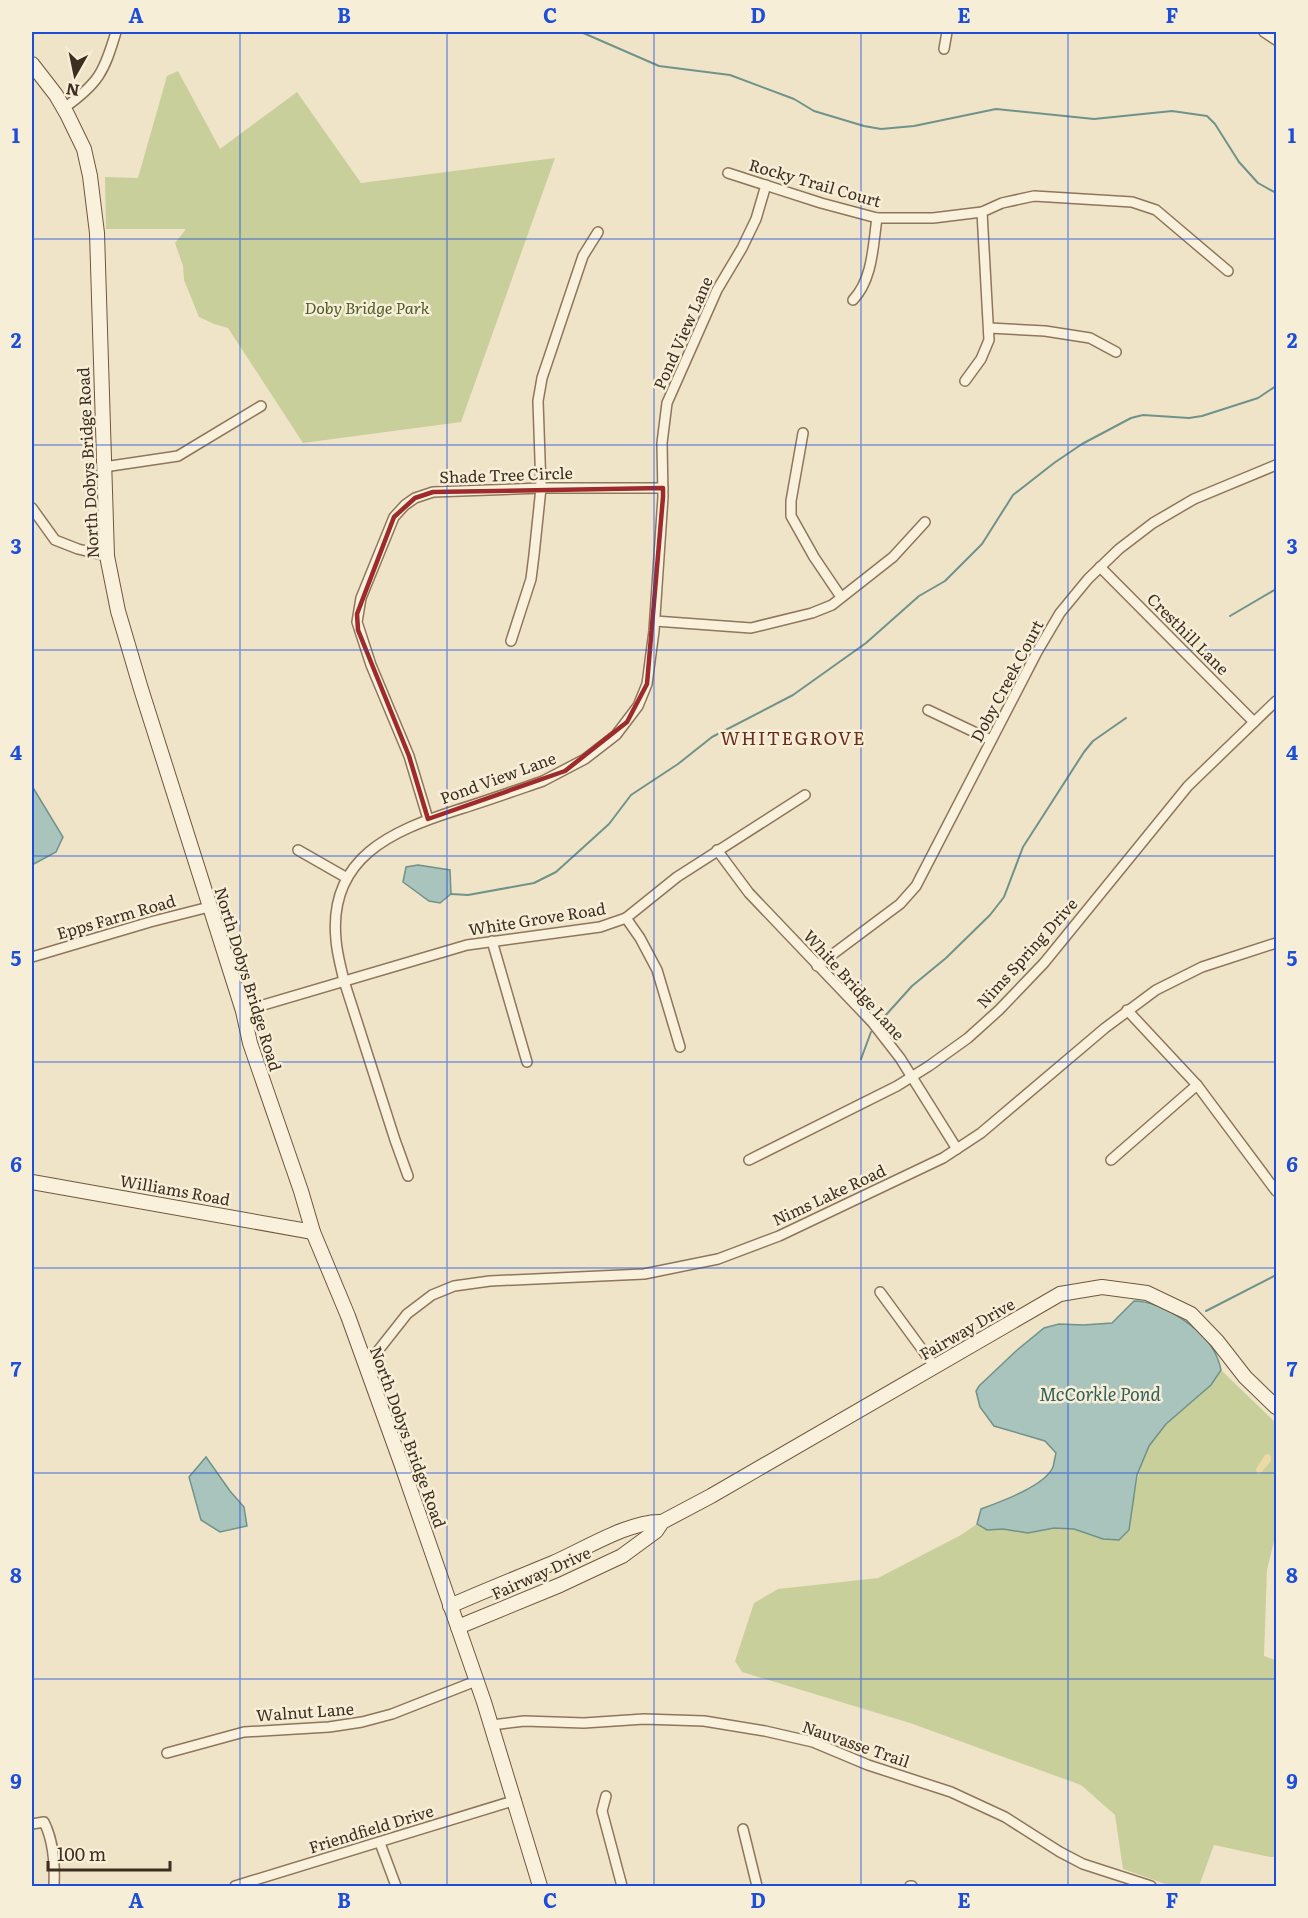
<svg xmlns="http://www.w3.org/2000/svg" width="1308" height="1918" font-family="Literata,serif">
  <rect width="100%" height="100%" fill="#f0e4c8"/>
  <g fill="#c9cf9b">
    <polygon points="178,71 220,149 297,92 361,183 555,158 461,422 303,443 228,328 214,324 199,317 184,280 183,266 175,243 186,229 106,229 105,177 138,178 167,76"/>
    <path d="M1221,1370L1276,1423V1533L1267,1570L1264,1656L1276,1660V1857H1270L1214,1845L1199,1886H1171L1123,1869L1115,1815L1081,1785L910,1723L742,1672L735,1661L754,1603L778,1589L878,1578L961,1535L977,1524L987,1530L1003,1529L1028,1533L1054,1528L1074,1529L1103,1539L1129,1530C1135,1492 1138,1450 1167,1422C1186,1404 1207,1392 1221,1370Z"/>
  </g>
  <polygon fill="#ecd9a5" points="1269,1454 1271,1457 1271,1461 1260,1474 1257,1474 1256,1469 1265,1455"/>
  <g fill="#a9c4bc" stroke="#6f938a" stroke-width="1.5">
    <polygon points="32,786 63,837 56,852 32,865"/>
    <polygon points="418,865 450,870 451,894 440,903 429,901 403,882 406,867"/>
    <path d="M1134,1301C1162,1301 1206,1330 1217,1357C1219,1361 1220,1366 1221,1370L1211,1385L1166,1424L1149,1446L1137,1475L1129,1530L1119,1540L1103,1539L1074,1529L1054,1528L1028,1533L1003,1529L987,1530L977,1524L981,1509C1000,1502 1045,1486 1053,1467C1054,1463 1055,1457 1056,1453L1045,1441L994,1426L980,1407L976,1391L979,1386L1016,1351L1044,1328L1059,1324L1083,1325L1112,1323Z"/>
    <polygon points="206,1457 230,1491 244,1507 247,1526 220,1532 201,1520 189,1477"/>
  </g>
  <g fill="none" stroke-linecap="round" stroke-linejoin="round">
    <g stroke="#6f938a" stroke-width="2">
      <polyline points="581,32 659,66 730,75 794,99 814,111 864,126 881,129 914,126 996,109 1094,119 1172,111 1207,116 1215,124 1239,162 1258,183 1276,193"/>
      <polyline points="1230,616 1276,589"/>
      <polyline points="451,894 468,895 534,883 556,872 609,824 631,795 678,764 712,737 793,695 866,643 919,596 945,581 982,544 1013,495 1054,463 1082,444 1131,418 1143,415 1189,418 1202,416 1258,398 1276,386"/>
      <polyline points="885,1016 912,986 946,958 990,915 1004,897 1023,847 1084,752 1093,741 1126,718"/>
      <polyline points="861,1059 871,1032"/>
      <polyline points="1206,1311 1276,1275"/>
    </g>
    <defs>
      <g id="street">
        <polyline points="1264,32 1276,40"/>
        <polyline points="944,49 947,32"/>
        <path d="M64,108C99,83 104,72 116,32"/>
        <polyline points="728,173 821,203 877,218 933,218 982,212 1002,203 1034,196 1132,202 1156,210 1228,271"/>
        <path d="M853,300C873,279 873,245 877,218"/>
        <polyline points="989,328 1045,331 1090,338 1116,352"/>
        <polyline points="965,381 981,359 989,340 982,212"/>
        <polyline points="803,433 791,501 791,516 814,557 841,597"/>
        <polyline points="104,467 178,456 261,406"/>
        <polyline points="32,508 55,540 78,549 107,556"/>
        <polyline points="1100,567 1254,722"/>
        <polyline points="655,621 751,628 812,613 832,605 893,557 925,522"/>
        <polyline points="511,641 531,579 534,555 541,488 538,401 542,378 583,256 598,232"/>
        <polyline points="928,710 991,740"/>
        <polyline points="428,819 409,756 371,665 357,622 361,598 394,517 405,505 415,498 433,492 541,488 663,488"/>
        <polyline points="298,850 347,878"/>
        <polyline points="717,850 749,893 872,1022 900,1058 957,1149"/>
        <polyline points="626,918 640,938 657,970 680,1047"/>
        <polyline points="492,941 527,1062"/>
        <polyline points="32,957 150,922 209,907"/>
        <polyline points="817,966 900,904 916,886 1037,652 1060,613 1088,579 1119,549 1153,523 1194,499 1276,465"/>
        <polyline points="1127,1010 1197,1085 1276,1191"/>
        <polyline points="243,1011 467,945 600,927 626,918 677,877 805,795"/>
        <polyline points="749,1160 897,1086 929,1066 968,1038 999,1010 1044,963 1188,786 1276,701"/>
        <polyline points="1111,1160 1197,1085"/>
        <path d="M408,1176L395,1140L344,981C341,967 337,954 336,940C328,858 391,831 457,810C486,801 514,791 543,781L585,759L616,735L638,706L647,684L654,631L663,497L662,443L667,403L717,290L742,248L756,219L766,185"/>
        <polyline points="880,1292 935,1367"/>
        <polyline points="368,1373 377,1352 407,1314 432,1295 454,1286 490,1281 644,1274 718,1259 779,1236 943,1158 981,1133 1105,1028 1156,990 1202,967 1276,943"/>
        <polyline points="492,1725 524,1721 584,1723 644,1719 704,1721 765,1731 813,1742 868,1765 951,1792 1005,1817 1060,1852 1083,1864 1151,1886"/>
        <polyline points="167,1753 244,1732 329,1727 362,1722 392,1714 476,1681"/>
        <polyline points="606,1796 602,1811 622,1886"/>
        <path d="M32,1824L44,1822C54,1842 55,1864 54,1886"/>
        <polyline points="743,1829 757,1886"/>
        <polyline points="380,1843 396,1886"/>
        <polyline points="235,1886 516,1800"/>
        <polyline points="910,1886 912,1886"/>
      </g>
      <g id="secondary">
        <polyline points="32,64 56,95 67,114 84,149 90,176 97,233 107,556 118,611 141,689 243,1011 250,1043 301,1191 313,1232 348,1316 401,1463 484,1702 540,1886"/>
        <polyline points="32,1182 313,1232"/>
        <path d="M450,1606C484,1591 519,1577 553,1563C583,1550 631,1520 662,1522"/>
        <polyline points="458,1627 560,1585 622,1556 656,1531 662,1522 711,1496 1060,1294 1102,1287 1147,1293 1191,1314 1217,1341 1245,1377 1276,1407"/>
      </g>
    </defs>
    <use href="#street" stroke="#8d765c" stroke-width="12"/>
    <use href="#secondary" stroke="#6f573f" stroke-width="16"/>
    <use href="#street" stroke="#faf1dc" stroke-width="9"/>
    <use href="#secondary" stroke="#faf1dc" stroke-width="14"/>
  </g>
  <path fill="none" stroke="#9e2a2b" stroke-width="4.5" stroke-linejoin="round" d="M663,488V497L647,684L627,722L565,771L428,819L409,756L358,630L357,614L394,517L415,498L433,492Z"/>
  <path fill="none" stroke="#1d4ed8" stroke-width="1.5" stroke-opacity="0.55" d="M240,32V1886M447,32V1886M654,32V1886M861,32V1886M1068,32V1886M32,239H1276M32,445H1276M32,650H1276M32,856H1276M32,1062H1276M32,1268H1276M32,1473H1276M32,1679H1276"/>
  <g text-anchor="middle" stroke-width="5" stroke-linejoin="round" paint-order="stroke">
    <g font-size="16" fill="#3d2e20" stroke="#f7eed8">
      <text transform="translate(815 183) rotate(16)" y="6">Rocky Trail Court</text>
      <text transform="translate(683 333) rotate(-66)" y="6">Pond View Lane</text>
      <text transform="translate(88 463) rotate(-93)" y="6">North Dobys Bridge Road</text>
      <text transform="translate(506 475) rotate(-2)" y="6">Shade Tree Circle</text>
      <text transform="translate(1188 634) rotate(45)" y="6">Cresthill Lane</text>
      <text transform="translate(1007 681) rotate(-62)" y="6">Doby Creek Court</text>
      <text transform="translate(498 778) rotate(-20)" y="6">Pond View Lane</text>
      <text transform="translate(116 917) rotate(-16)" y="6">Epps Farm Road</text>
      <text transform="translate(537 919) rotate(-9)" y="6">White Grove Road</text>
      <text transform="translate(1027 953) rotate(-48)" y="6">Nims Spring Drive</text>
      <text transform="translate(248 979) rotate(73)" y="6">North Dobys Bridge Road</text>
      <text transform="translate(854 985) rotate(48)" y="6">White Bridge Lane</text>
      <text transform="translate(175 1190) rotate(10)" y="6">Williams Road</text>
      <text transform="translate(829 1195) rotate(-25)" y="6">Nims Lake Road</text>
      <text transform="translate(967 1329) rotate(-30)" y="6">Fairway Drive</text>
      <text transform="translate(408 1437) rotate(70)" y="6">North Dobys Bridge Road</text>
      <text transform="translate(541 1573) rotate(-24)" y="6">Fairway Drive</text>
      <text transform="translate(305 1712) rotate(-4)" y="6">Walnut Lane</text>
      <text transform="translate(856 1744) rotate(19)" y="6">Nauvasse Trail</text>
      <text transform="translate(371 1829) rotate(-17)" y="6">Friendfield Drive</text>
    </g>
    <g font-size="16" font-style="italic" fill="#4d5a26" stroke="#f7eed8">
      <text x="367" y="314">Doby Bridge Park</text>
    </g>
    <g font-size="18" letter-spacing="1.5" fill="#6b2e1e" stroke="#f7eed8">
      <text x="793" y="745">WHITEGROVE</text>
    </g>
    <g font-size="18" font-style="italic" fill="#2f5d5a" stroke="#f7eed8">
      <text x="1100" y="1401">McCorkle Pond</text>
    </g>
  </g>
  <rect width="1308" height="1918" fill="none" stroke="#f7eed8" stroke-width="66"/>
  <g transform="translate(75 75) rotate(189)" stroke="#f7eed8" stroke-width="4.5" paint-order="stroke">
  <path d="M0-4.5L10 22L0 15L-10 22Z" fill="#3d2e20"/>
  <text y="-9" font-size="16" font-weight="bold" text-anchor="middle" fill="#3d2e20">N</text>
  </g>
  <path d="M48 1861v9h122v-9" fill="none" stroke="#3d2e20" stroke-width="3"/>
  <text x="57" y="1861" font-size="18" fill="#3d2e20" stroke="#f7eed8" stroke-width="4.5" paint-order="stroke">100 m</text>
  <rect x="33" y="33" width="1242" height="1852" fill="none" stroke="#1d4ed8" stroke-width="2"/>
  <g font-size="20" text-anchor="middle" font-weight="bold" fill="#1d4ed8">
    <text x="136" y="23">A</text>
    <text x="344" y="23">B</text>
    <text x="550" y="23">C</text>
    <text x="758" y="23">D</text>
    <text x="964" y="23">E</text>
    <text x="1172" y="23">F</text>
    <text x="16" y="143">1</text>
    <text x="1292" y="143">1</text>
    <text x="16" y="348">2</text>
    <text x="1292" y="348">2</text>
    <text x="16" y="554">3</text>
    <text x="1292" y="554">3</text>
    <text x="16" y="760">4</text>
    <text x="1292" y="760">4</text>
    <text x="16" y="966">5</text>
    <text x="1292" y="966">5</text>
    <text x="16" y="1172">6</text>
    <text x="1292" y="1172">6</text>
    <text x="16" y="1377">7</text>
    <text x="1292" y="1377">7</text>
    <text x="16" y="1583">8</text>
    <text x="1292" y="1583">8</text>
    <text x="16" y="1789">9</text>
    <text x="1292" y="1789">9</text>
    <text x="136" y="1908">A</text>
    <text x="344" y="1908">B</text>
    <text x="550" y="1908">C</text>
    <text x="758" y="1908">D</text>
    <text x="964" y="1908">E</text>
    <text x="1172" y="1908">F</text>
  </g>
</svg>
